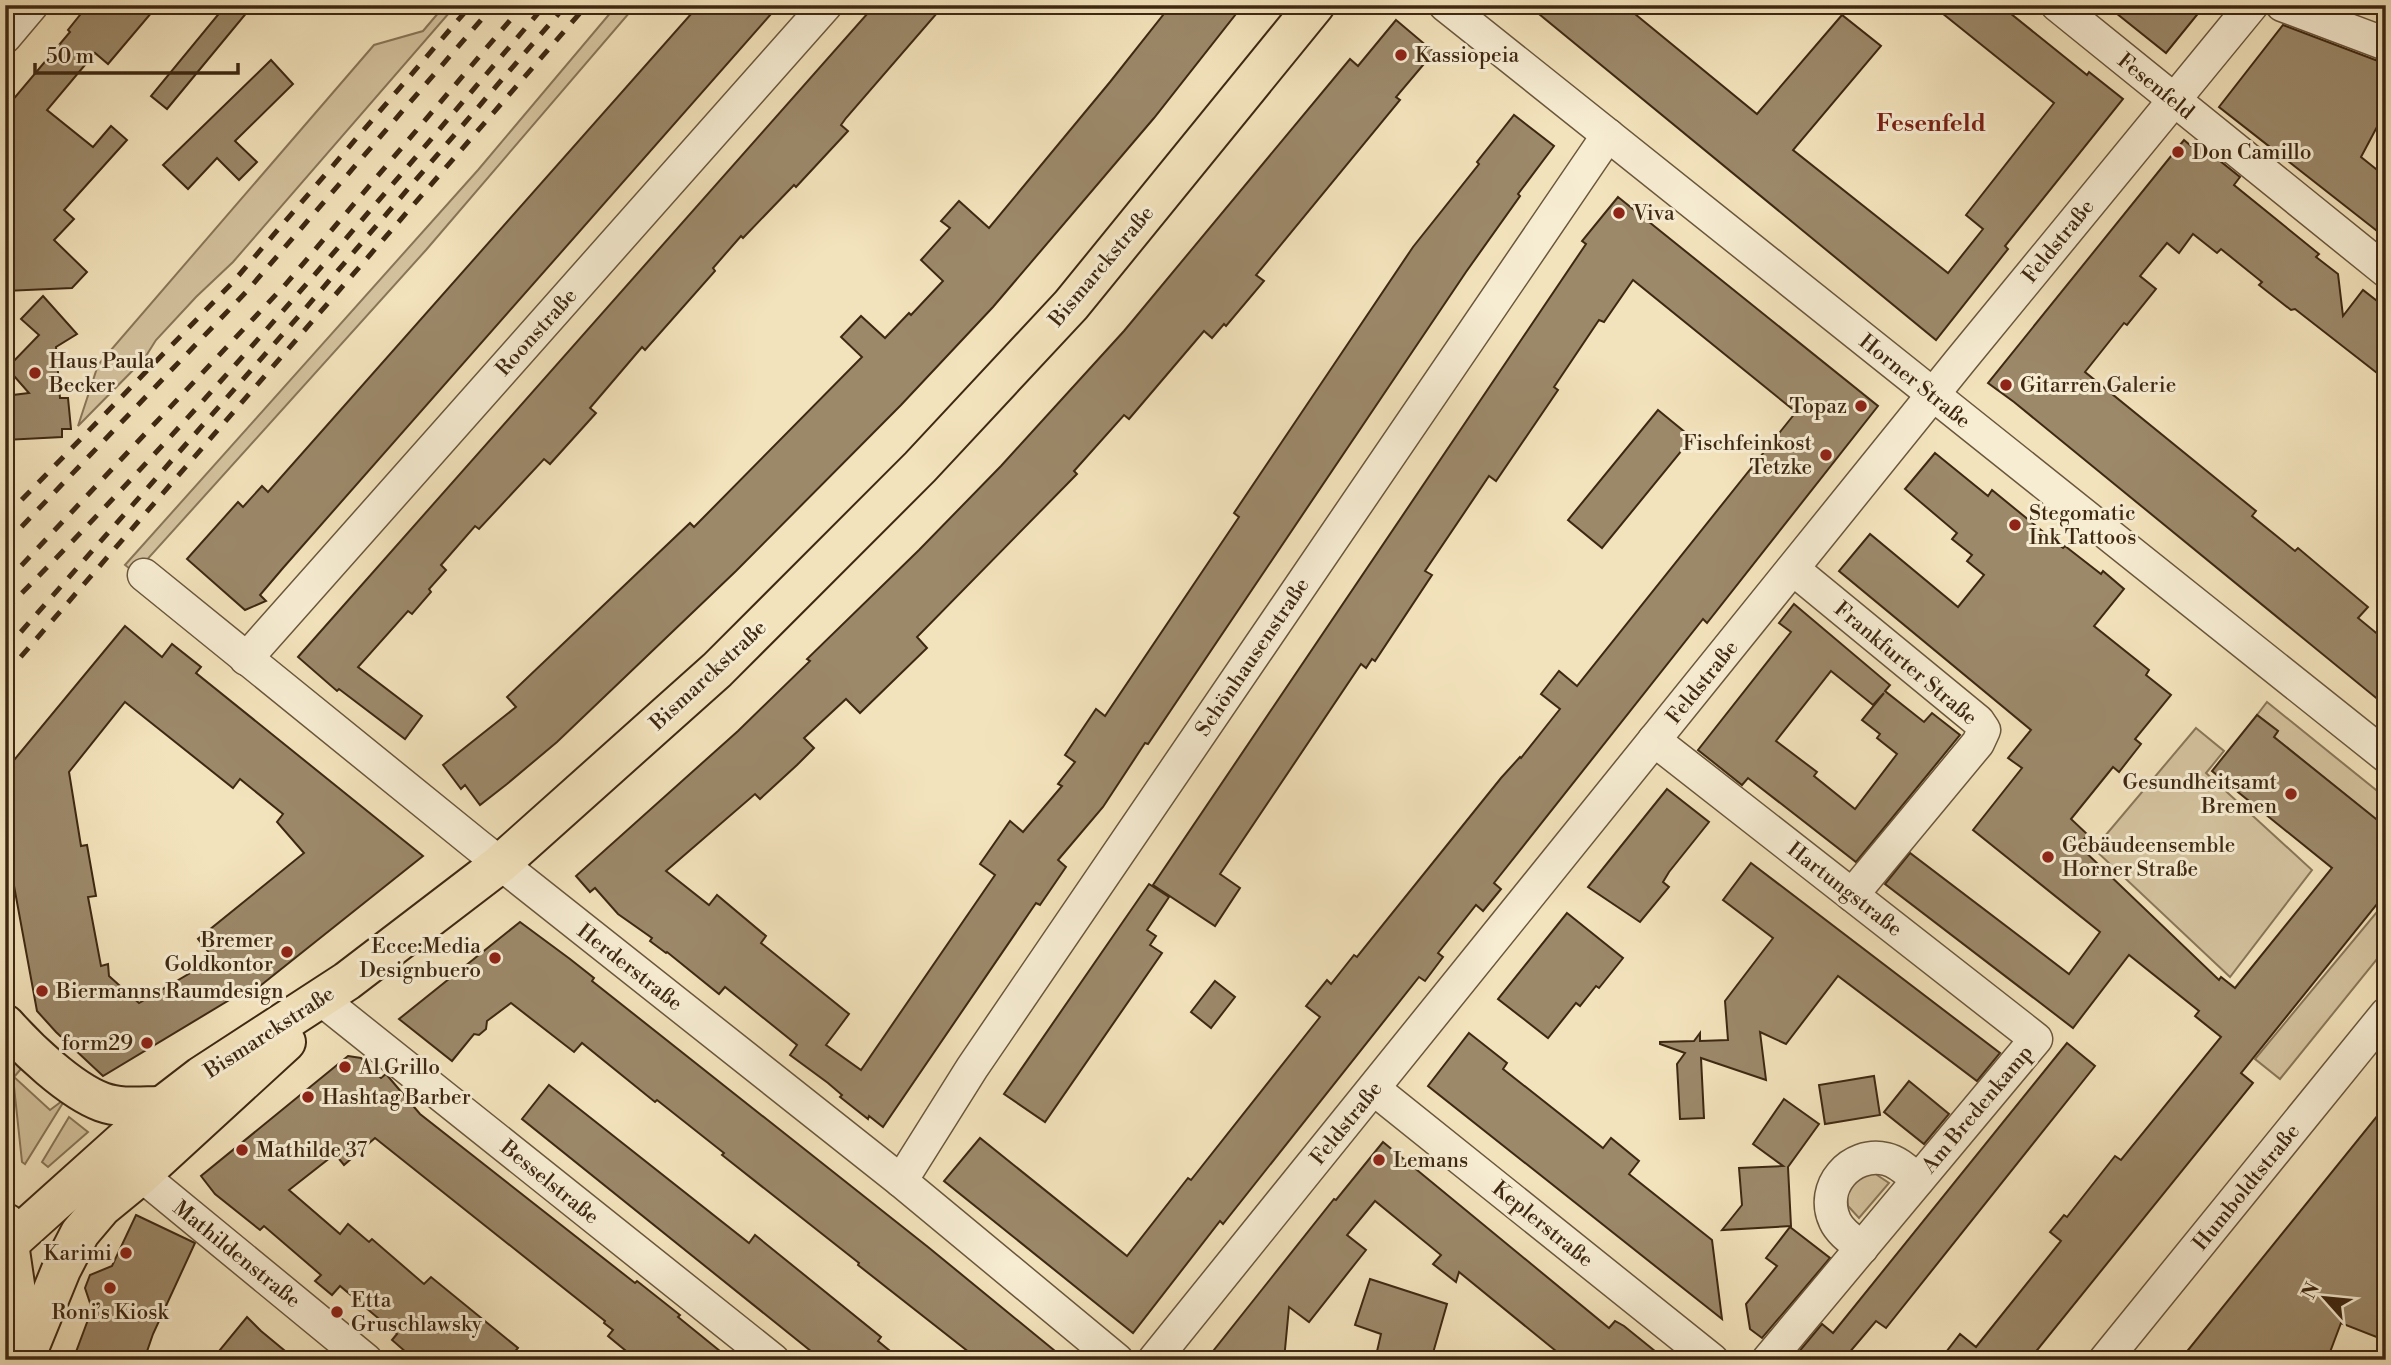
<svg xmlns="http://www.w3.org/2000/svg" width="2391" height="1365" font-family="'Libre Bodoni',serif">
  <rect width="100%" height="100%" fill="#f3e3bc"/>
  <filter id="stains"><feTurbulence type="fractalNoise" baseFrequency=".00286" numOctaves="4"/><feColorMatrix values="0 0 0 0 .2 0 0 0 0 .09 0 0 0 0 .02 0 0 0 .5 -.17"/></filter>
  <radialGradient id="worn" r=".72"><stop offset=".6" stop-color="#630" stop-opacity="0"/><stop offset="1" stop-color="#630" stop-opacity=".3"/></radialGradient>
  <g fill="#d4c39f" stroke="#897658" stroke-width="2">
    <polygon points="445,5 456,5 233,262 196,297 156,340 144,359 78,426 98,365 374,45 423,31"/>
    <polygon points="617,5 636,5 426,250 135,573 125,565 478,170"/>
    <polygon points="2267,702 2386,798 2385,827 2274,737 2278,731 2257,715"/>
    <polygon points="2196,728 2224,751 2206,773 2312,870 2230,977 2094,849"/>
    <polygon points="2386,901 2386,948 2280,1079 2255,1059"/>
    <polygon points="10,1049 27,1062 14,1077 50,1110 66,1098 25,1164 22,1162"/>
    <polygon points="69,1117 88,1132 48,1167 42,1162"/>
    <polygon points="1874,1173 1889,1183 1859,1218 1848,1206 1847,1190 1857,1176"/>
  </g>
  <g fill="#9c896a" stroke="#3e2812" stroke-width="2" fill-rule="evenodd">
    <polygon points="88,5 158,5 108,64 95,53 47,110 93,147 111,126 127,140 64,210 74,219 54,240 87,272 72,288 5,291 5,109 70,32 68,30"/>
    <polygon points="226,5 253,5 167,109 151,96"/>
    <polygon points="699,5 779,5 283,568 260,595 266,601 245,610 187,559 238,502 243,507 262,486 268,492"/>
    <polygon points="875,5 944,5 846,118 841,125 848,131 796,187 794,185 743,238 741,236 713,268 715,271 645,350 642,347 590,408 596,413 550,464 544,459 479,529 475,526 441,565 446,570 429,589 431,592 412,614 408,611 358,667 422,716 405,739 339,689 337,691 298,657"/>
    <polygon points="1171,5 1243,5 1154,118 993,307 901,405 736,571 557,742 507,784 480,805 465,785 461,789 443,765 516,707 507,697 690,523 694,527 862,357 841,337 861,316 885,338 909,313 911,315 943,281 921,260 950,228 941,221 959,201 989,228 1110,82"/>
    <polygon points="1528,5 1624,5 1757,114 1842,15 1881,46 1793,150 1948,273 1983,229 1966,215 2054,103 1932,5 2000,5 2087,75 2089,72 2123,99 2005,246 2008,249 1936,340"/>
    <polygon points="2106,5 2205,5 2166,53"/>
    <polygon points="1396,20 1434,52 1396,97 1400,100 1256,275 1264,281 1226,326 1224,324 1212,338 1204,331 1129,419 1124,415 1074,471 1077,474 917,637 927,648 860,713 846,699 804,738 814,748 797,765 760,799 755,794 666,871 709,905 717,895 766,936 761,943 849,1014 826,1045 861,1070 995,875 980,864 1010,821 1023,832 1062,786 1058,784 1075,762 1065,755 1096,709 1105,716 1239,517 1234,513 1306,406 1413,247 1479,164 1477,162 1514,115 1554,146 1518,194 1520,196 1466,272 1148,744 1145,743 1103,807 1058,860 1066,867 1040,905 1036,903 883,1127 869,1116 868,1119 840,1097 842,1095 828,1083 790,1055 797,1045 725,987 719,994 667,952 666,953 650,941 652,938 618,914 595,888 590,892 576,876 738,731 810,661 807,659 919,550 1001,466 1124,331 1350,59 1358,66"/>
    <polygon points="2283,25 2386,64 2386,110 2361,157 2386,177 2386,238 2219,107"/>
    <polygon points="271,60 293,84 235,141 257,162 239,180 217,158 188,189 163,165"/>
    <polygon points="2184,140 2191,146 2195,141 2240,177 2234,185 2319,254 2316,257 2338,274 2343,316 2363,290 2386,308 2386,380 2295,309 2291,310 2259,285 2262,282 2221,249 2217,253 2193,234 2179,253 2167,243 2140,276 2156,289 2127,325 2124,323 2085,372 2256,511 2252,516 2295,551 2298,548 2368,607 2358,618 2386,641 2386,706 2014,402 1988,383"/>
    <polygon points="1618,197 1878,406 1707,623 1703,619 1494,883 1501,889 1483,911 1476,905 1438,953 1443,957 1425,981 1419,977 1223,1224 1220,1221 1133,1333 944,1181 980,1138 1127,1256 1188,1178 1191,1180 1320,1017 1306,1006 1327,980 1331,984 1354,955 1357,957 1501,778 1520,757 1521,758 1560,709 1541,694 1559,671 1577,686 1796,412 1633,280 1604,322 1599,320 1554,387 1558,390 1496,481 1489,476 1425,571 1432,575 1375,661 1372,659 1366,668 1361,664 1220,874 1240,888 1215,926 1153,885 1586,244 1582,241"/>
    <polygon points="43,296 77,334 56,347 60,398 68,398 71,429 62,429 62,437 5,440 5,396 29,393 7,368 39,335 21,319"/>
    <polygon points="1658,410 1692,438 1602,548 1568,520"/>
    <polygon points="1935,453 1988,496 1992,490 2063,548 2065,546 2101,574 2103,571 2124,589 2094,626 2149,670 2146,675 2171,695 2135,739 2141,744 2119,772 2113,767 2071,819 2088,835 2078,845 2219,980 2221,977 2235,988 2332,868 2212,771 2257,715 2278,731 2274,737 2386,827 2386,893 2241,1073 2253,1083 2029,1360 1940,1360 1960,1334 1976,1347 2061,1241 2050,1232 2064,1215 2067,1217 2115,1156 2121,1160 2221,1037 2195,1016 2199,1011 2129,955 2073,1028 1885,884 1910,853 2069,974 2100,932 1973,830 2022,768 2008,758 2031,730 1839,571 1870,534 1958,607 1984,575 1967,561 1972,555 1952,539 1957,533 1905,489"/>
    <path d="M1794,604L1890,685L1885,691L1924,722L1932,713L1960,735L1856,862L1748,778L1742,785L1698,750L1791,632L1779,623ZM1831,671L1873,705L1884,693L1862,720L1880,734L1877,738L1897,754L1855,809L1814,776L1817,772L1776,741Z"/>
    <path d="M125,626L162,657L172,644L201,667L196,673L423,856L245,998L241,993L103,1076L56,1032L37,1011L5,837V771ZM125,702L233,788L240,779L283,814L277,822L304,853L198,939L214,959L139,1003L109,976L108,964L101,966L88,897L96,896L87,845L81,846L69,772Z"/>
    <polygon points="1667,789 1709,822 1669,872 1663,882 1669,887 1640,922 1588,887"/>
    <polygon points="1751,863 2000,1053 1977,1081 1838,976 1786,1044 1760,1032 1766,1080 1701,1058 1704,1118 1680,1119 1677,1064 1685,1053 1660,1044 1660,1042 1694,1041 1700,1033 1700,1041 1728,1040 1725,1001 1773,938 1723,900"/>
    <polygon points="1149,884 1169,897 1147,930 1156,936 1150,945 1162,953 1045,1122 1004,1094"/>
    <polygon points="1567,913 1623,958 1599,988 1596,986 1580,1006 1576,1003 1548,1038 1498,999"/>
    <polygon points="520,922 570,959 594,978 592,981 928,1247 1066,1360 979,1360 858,1265 859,1263 722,1155 724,1153 657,1100 655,1102 582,1043 574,1052 511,1003 487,1021 486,1029 479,1035 474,1034 452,1061 399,1019"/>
    <polygon points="1215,981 1235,997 1211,1028 1191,1012"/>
    <polygon points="1469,1033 1507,1063 1503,1069 1603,1148 1611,1138 1639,1161 1629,1174 1712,1240 1722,1319 1428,1086"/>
    <polygon points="2067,1043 2095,1066 1886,1328 1876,1321 1843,1360 1792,1360 1822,1324 1833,1333"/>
    <polygon points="348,1056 361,1058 381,1078 386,1074 420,1114 635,1283 637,1281 680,1315 678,1317 731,1360 637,1360 608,1336 613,1330 604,1323 605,1321 375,1138 344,1165 335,1154 289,1190 340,1234 348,1224 369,1242 372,1239 424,1284 431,1277 518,1348 508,1360 415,1360 392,1340 397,1334 340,1286 332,1295 315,1281 321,1275 264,1226 260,1230 215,1194 201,1176"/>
    <polygon points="1874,1076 1880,1115 1825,1124 1819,1085"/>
    <polygon points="1909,1081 1949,1114 1924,1144 1884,1112"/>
    <polygon points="549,1085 749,1243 755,1235 881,1337 878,1341 901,1360 822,1360 522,1119"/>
    <polygon points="1784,1099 1819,1124 1788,1167 1791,1226 1722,1230 1742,1205 1739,1168 1783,1166 1753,1144"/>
    <polygon points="2386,1105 2386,1320 2379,1338 2341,1323 2327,1360 2180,1360"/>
    <polygon points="1383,1142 1609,1328 1615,1321 1624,1326 1666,1360 1567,1360 1459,1272 1456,1282 1433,1264 1441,1255 1375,1201 1347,1235 1366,1250 1309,1322 1289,1307 1284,1360 1206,1360 1334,1199 1336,1200"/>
    <polygon points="136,1215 195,1243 153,1334 144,1360 73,1360 92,1309 85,1288 90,1275 112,1266"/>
    <polygon points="1790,1227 1830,1258 1762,1338 1750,1329 1746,1304 1777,1266 1766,1258"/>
    <polygon points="1370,1279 1447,1304 1431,1360 1375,1360 1381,1334 1355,1325"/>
    <polygon points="247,1317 261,1331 296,1360 230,1360 219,1351"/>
  </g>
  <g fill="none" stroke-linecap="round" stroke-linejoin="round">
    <defs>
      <g id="minor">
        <polyline points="1445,5 2386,756"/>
        <polyline points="2057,5 2386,271"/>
        <polyline points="2282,5 2386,44"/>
        <polyline points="5,37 32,5"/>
        <polyline points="1793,569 1978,721 1984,730 1978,743 1852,895"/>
        <polyline points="144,575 477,845 901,1181 1117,1360"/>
        <polyline points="246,659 826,5"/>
        <polyline points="1654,740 2036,1039 1768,1360"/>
        <polyline points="327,1004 773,1360"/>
        <polyline points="1374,1089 1712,1360"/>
        <polyline points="141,1175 366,1360"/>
        <polyline points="901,1181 972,1068 1608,135"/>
        <path d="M1862,1248C1852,1240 1840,1232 1835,1221C1819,1187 1851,1151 1886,1159C1899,1162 1908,1172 1918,1180"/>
        <polyline points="1154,1360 1960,361 2252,5"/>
        <polyline points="2105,1360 2386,1014"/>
      </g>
      <g id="primary">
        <path d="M5,1024C28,1050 70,1090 102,1102C121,1109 142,1106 162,1106"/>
        <polyline points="6,1223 26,1360"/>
        <polyline points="5,1247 162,1106 201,1076 347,981 500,864 717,670 920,467 1071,305 1315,5"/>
        <polyline points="25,1358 61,1270 80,1233 102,1207 141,1175 286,1042"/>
      </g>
    </defs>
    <use href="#minor" stroke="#6b573c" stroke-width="35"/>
    <use href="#primary" stroke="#3e2812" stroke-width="42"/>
    <use href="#minor" stroke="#f7edd3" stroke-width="32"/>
    <use href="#primary" stroke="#f3e3bc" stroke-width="38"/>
    <g stroke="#3e2812" stroke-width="5" stroke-dasharray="12 12" stroke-linecap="butt">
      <polyline points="5,517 233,282 471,5"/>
      <polyline points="5,544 247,291 494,5"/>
      <polyline points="5,583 285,285 523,5"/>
      <path d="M5,610C196,419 370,211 545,5"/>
      <polyline points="5,650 304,310 566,5"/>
      <polyline points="5,675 587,5"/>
    </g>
  </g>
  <g fill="#8f2418" stroke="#f7edd3" stroke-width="2.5">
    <circle cx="1401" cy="55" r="7"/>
    <circle cx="2178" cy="152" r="7"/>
    <circle cx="1619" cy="213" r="7"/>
    <circle cx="35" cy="373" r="7"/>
    <circle cx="2006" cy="385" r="7"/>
    <circle cx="1861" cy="406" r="7"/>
    <circle cx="1826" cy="455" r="7"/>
    <circle cx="2015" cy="525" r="7"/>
    <circle cx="2291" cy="794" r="7"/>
    <circle cx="2048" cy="857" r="7"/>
    <circle cx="287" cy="952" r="7"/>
    <circle cx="495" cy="958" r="7"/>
    <circle cx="42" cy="991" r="7"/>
    <circle cx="147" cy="1043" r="7"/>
    <circle cx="345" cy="1067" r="7"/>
    <circle cx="308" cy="1097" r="7"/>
    <circle cx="242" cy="1150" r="7"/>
    <circle cx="1379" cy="1160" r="7"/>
    <circle cx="126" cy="1253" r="7"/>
    <circle cx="110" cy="1288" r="7"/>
    <circle cx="337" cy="1312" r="7"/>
  </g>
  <g text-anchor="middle" stroke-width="6" stroke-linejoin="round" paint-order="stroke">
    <g font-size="21" fill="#3e2812" stroke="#f7edd3" text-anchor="start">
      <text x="1415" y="62">Kassiopeia</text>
      <text x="2192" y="159">Don Camillo</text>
      <text x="1633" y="220">Viva</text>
      <text x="49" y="368">Haus Paula<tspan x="49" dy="24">Becker</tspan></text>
      <text x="2020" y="392">Gitarren Galerie</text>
      <text x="1847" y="413" text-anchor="end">Topaz</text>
      <text x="1812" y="450" text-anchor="end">Fischfeinkost<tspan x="1812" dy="24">Tetzke</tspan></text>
      <text x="2029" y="520">Stegomatic<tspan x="2029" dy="24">Ink Tattoos</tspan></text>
      <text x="2277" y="789" text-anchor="end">Gesundheitsamt<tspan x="2277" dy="24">Bremen</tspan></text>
      <text x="2062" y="852">Gebäudeensemble<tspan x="2062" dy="24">Horner Straße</tspan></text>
      <text x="273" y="947" text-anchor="end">Bremer<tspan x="273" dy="24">Goldkontor</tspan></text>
      <text x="481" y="953" text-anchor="end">Ecce:Media<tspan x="481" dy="24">Designbuero</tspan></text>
      <text x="56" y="998">Biermanns Raumdesign</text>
      <text x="133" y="1050" text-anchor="end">form29</text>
      <text x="359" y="1074">Al Grillo</text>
      <text x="322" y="1104">Hashtag Barber</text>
      <text x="256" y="1157">Mathilde 37</text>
      <text x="1393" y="1167">Lemans</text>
      <text x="112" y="1260" text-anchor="end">Karimi</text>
      <text x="351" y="1307">Etta<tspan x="351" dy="24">Gruschlawsky</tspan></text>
      <text x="110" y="1319" text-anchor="middle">Roniʼs Kiosk</text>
    </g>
    <g font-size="21" fill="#3e2812" stroke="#f7edd3">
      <text transform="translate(2156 86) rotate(39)" y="7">Fesenfeld</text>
      <text transform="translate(2058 241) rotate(-51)" y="7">Feldstraße</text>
      <text transform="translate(1101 266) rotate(-50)" y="7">Bismarckstraße</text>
      <text transform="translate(536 332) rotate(-48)" y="7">Roonstraße</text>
      <text transform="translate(1915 381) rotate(39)" y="7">Horner Straße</text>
      <text transform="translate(1252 657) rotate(-56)" y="7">Schönhausenstraße</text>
      <text transform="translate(1906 663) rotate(40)" y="7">Frankfurter Straße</text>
      <text transform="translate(708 675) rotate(-43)" y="7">Bismarckstraße</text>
      <text transform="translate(1702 682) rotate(-51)" y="7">Feldstraße</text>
      <text transform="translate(1845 889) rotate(38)" y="7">Hartungstraße</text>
      <text transform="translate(630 967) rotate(38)" y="7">Herderstraße</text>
      <text transform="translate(269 1032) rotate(-33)" y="7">Bismarckstraße</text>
      <text transform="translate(1977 1109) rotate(-50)" y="7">Am Bredenkamp</text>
      <text transform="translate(1346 1123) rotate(-51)" y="7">Feldstraße</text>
      <text transform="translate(550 1182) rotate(39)" y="7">Besselstraße</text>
      <text transform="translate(2246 1187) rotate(-51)" y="7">Humboldtstraße</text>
      <text transform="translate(1543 1224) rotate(39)" y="7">Keplerstraße</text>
      <text transform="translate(237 1254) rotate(39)" y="7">Mathildenstraße</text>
    </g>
    <g font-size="24" font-weight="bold" fill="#7a1f14" stroke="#f7edd3">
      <text x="1931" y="131">Fesenfeld</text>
    </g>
  </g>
  <rect width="2391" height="1365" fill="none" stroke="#f3e3bc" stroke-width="28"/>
  <rect x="7" y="7" width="2377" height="1351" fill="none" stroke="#3e2812" stroke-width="3.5"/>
  <rect x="14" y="14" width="2363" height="1337" fill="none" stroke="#3e2812" stroke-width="2"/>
  <g transform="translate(2325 1298) rotate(297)" stroke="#f7edd3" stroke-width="5" paint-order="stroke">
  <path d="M0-5L12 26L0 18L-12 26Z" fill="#3e2812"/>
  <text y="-10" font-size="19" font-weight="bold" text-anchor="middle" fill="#3e2812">N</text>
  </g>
  <path d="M35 63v10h203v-10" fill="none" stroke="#3e2812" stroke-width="3.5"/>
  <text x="46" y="63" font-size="21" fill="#3e2812" stroke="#f7edd3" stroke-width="5" paint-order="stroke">50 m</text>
  <rect width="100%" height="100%" filter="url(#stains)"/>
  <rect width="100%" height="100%" fill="url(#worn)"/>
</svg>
